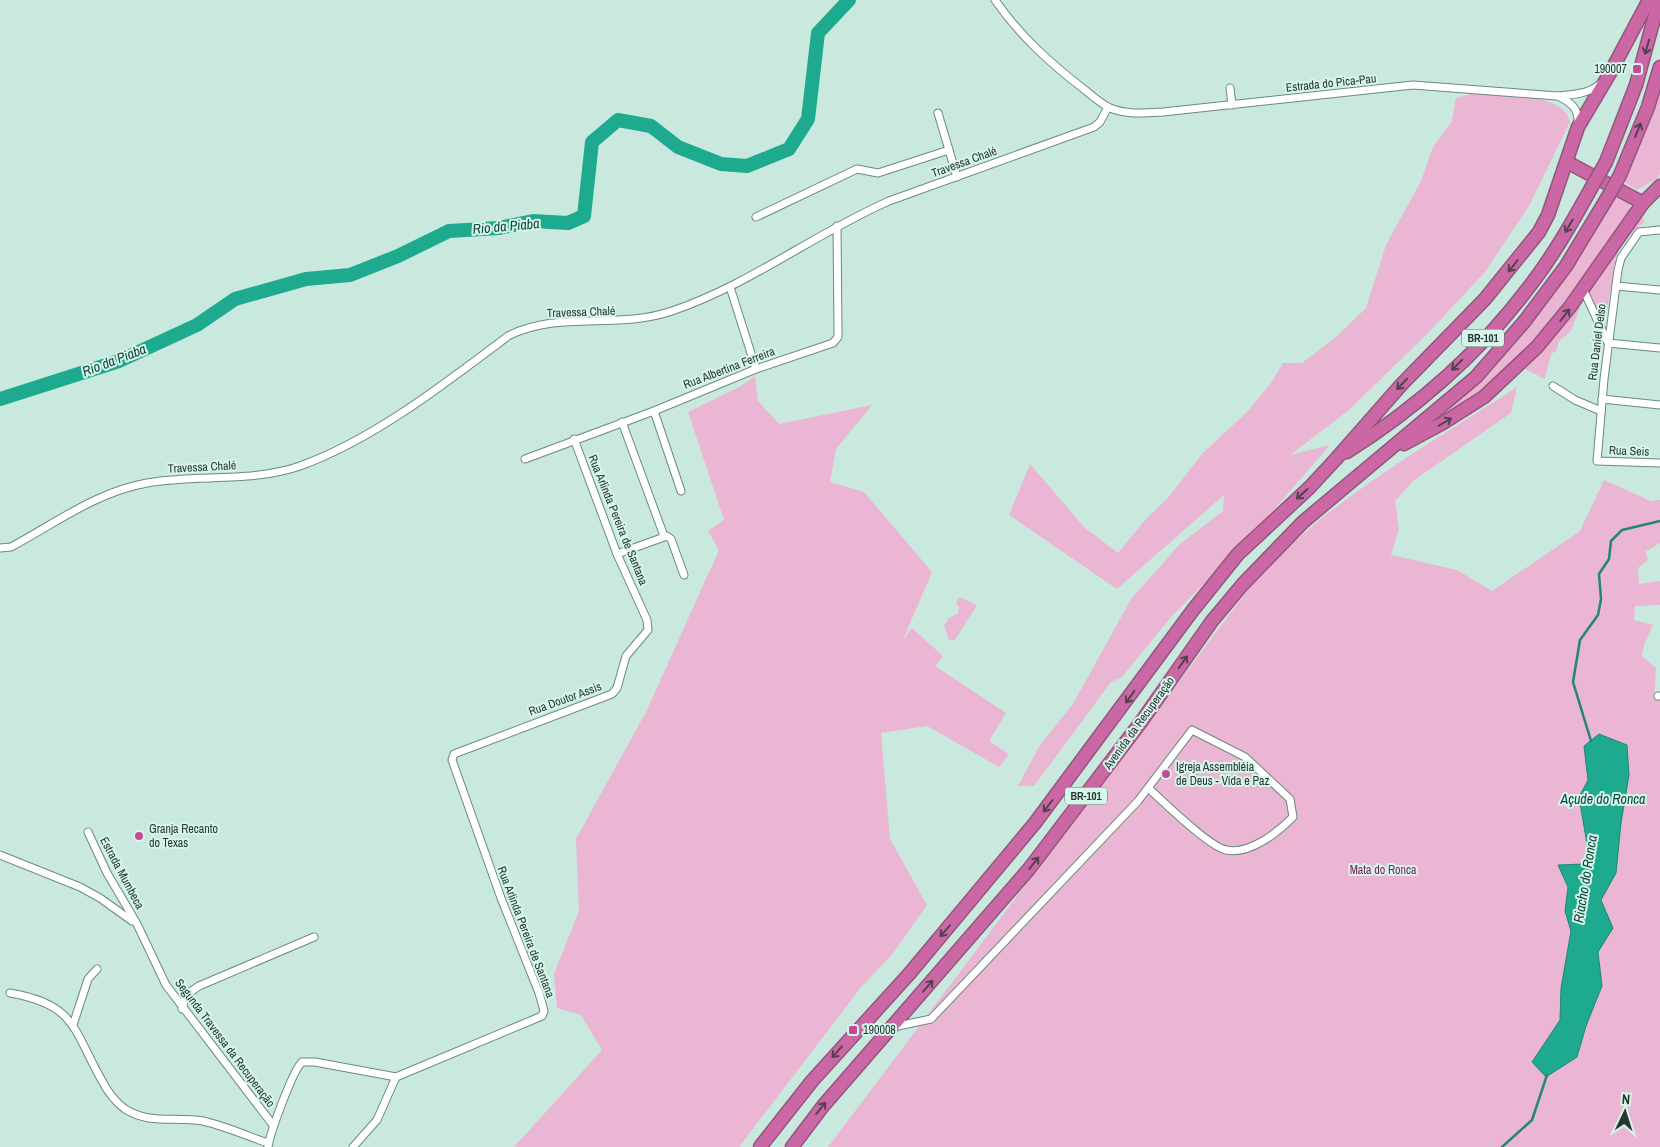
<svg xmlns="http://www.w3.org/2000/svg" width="1660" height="1147" font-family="'Archivo Narrow',sans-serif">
  <rect width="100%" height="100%" fill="#c9e9df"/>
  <g fill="#eab6d3">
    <polygon points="1660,90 1660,173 1658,178 1637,190 1622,181"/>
    <path d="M1475,93C1500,95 1565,92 1570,122L1529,206L1485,272L1429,332L1349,410L1290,455L1330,445L1251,536L1171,617L1122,677L1111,682L1034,786H1018L1040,745L1073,704L1131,599L1180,544L1223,511L1224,495L1117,589L1009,515L1030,464L1084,527L1118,553L1146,519L1167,499L1202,454L1248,411L1271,383L1283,363H1302L1336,337L1366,308L1386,245L1421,181L1433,147L1452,121L1456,98Z"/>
    <polygon points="1660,183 1660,192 1642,213 1644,222 1622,242 1616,257 1606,317 1602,318 1587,290 1621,239 1639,194"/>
    <polygon points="1618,194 1630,203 1630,214 1575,292 1521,359 1481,397 1420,432 1496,361 1570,272"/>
    <polygon points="1581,304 1571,331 1559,341 1556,351 1551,354 1545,379 1525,369"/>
    <polygon points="755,376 758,401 779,424 872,405 836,449 830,482 864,492 932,572 902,642 912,628 943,656 935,666 1006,713 989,741 1009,754 999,767 927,726 881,733 890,839 927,905 891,956 862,986 739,1147 514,1147 602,1050 581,1015 557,1008 554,974 579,911 576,839 647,710 719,550 708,531 724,520 688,412 741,386"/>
    <path d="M1517,387L1511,413L1413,481L1395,501L1399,529L1391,555L1457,570L1492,591L1580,531L1604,480L1651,501L1660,500V543L1645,552L1648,560L1638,568L1639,584L1660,581V605L1635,606L1634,620L1653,625L1644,645L1642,656L1656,668L1654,699L1660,700V1147H828L1257,578C1280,557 1302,533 1327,514C1387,467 1453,429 1517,387Z"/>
    <polygon points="959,597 977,605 955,640 949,640 944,626 949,618 958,614 959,607 956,603"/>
  </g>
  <polygon fill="#1eaa8e" stroke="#218772" points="1599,734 1627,745 1629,775 1621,823 1616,873 1601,900 1613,928 1598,952 1602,986 1586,1026 1577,1057 1546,1077 1532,1062 1560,1020 1561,988 1571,931 1565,911 1568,887 1558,865 1584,864 1587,844 1579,797 1588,780 1584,746"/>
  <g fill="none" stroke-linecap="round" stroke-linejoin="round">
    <g stroke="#218772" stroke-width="2.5">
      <polyline points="1591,741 1573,682 1580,640 1598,615 1601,599 1599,574 1609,559 1611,541 1622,530 1660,521"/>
      <polyline points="1502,1147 1532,1120 1547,1075"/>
    </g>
    <polyline stroke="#1eaa8e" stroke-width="14" points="0,399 119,361 197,325 235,299 306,279 350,275 398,256 449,231 499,228 533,221 568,223 584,216 592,142 618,120 651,126 678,147 721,164 747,166 789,149 808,119 818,33 849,0"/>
    <defs>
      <g id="street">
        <path d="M995,0C1020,36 1050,63 1085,90C1092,96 1101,104 1110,108C1127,115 1145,113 1163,112L1413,85L1557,96C1571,95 1589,94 1600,84"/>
        <polyline points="1230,88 1232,105"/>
        <path d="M1558,96C1570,102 1579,108 1578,123"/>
        <polyline points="938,113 957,177"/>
        <polyline points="756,217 857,169 878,173 949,150"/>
        <polyline points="1660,230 1639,232 1621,258 1618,270 1604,379 1597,461 1660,463"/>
        <polyline points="1616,286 1660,290"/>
        <polyline points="730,287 756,369"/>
        <polyline points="1583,289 1608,343 1660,348"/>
        <polyline points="1553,386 1575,400 1601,411"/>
        <polyline points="1602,399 1660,405"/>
        <polyline points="654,411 681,491"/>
        <polyline points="622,422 664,536"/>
        <polyline points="525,459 654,411 756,369 833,343 838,337 838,331 837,226"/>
        <path d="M0,548L11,547C56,523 96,492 147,483C197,474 251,483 300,466C373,440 447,382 508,336C559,310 617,330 672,311C749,285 814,234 889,201L1094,127L1100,122L1108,107"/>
        <polyline points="617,554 667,536 671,539 684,575"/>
        <polyline points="1658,696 1660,696"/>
        <polyline points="88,832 107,873 137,924 166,985 273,1125"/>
        <polyline points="0,855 80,887 100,898 132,921"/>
        <path d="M10,993C75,1004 73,1029 101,1079C107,1091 114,1101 125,1109C150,1125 175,1116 203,1121C225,1126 247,1136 268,1143"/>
        <polyline points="182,1009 186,995 199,986 314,937"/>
        <polyline points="73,1025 88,979 97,969"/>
        <path d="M893,1027L931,1019L1138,801L1192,730L1245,757L1290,799L1293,817C1278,832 1250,855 1226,850C1208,846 1164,802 1148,788"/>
        <path d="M268,1147C270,1133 293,1070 302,1062H315L396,1077L542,1016L544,1011L539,993L501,898L452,760L454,754L612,694L617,688L626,656L648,630L647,620L617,554L574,439"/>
        <polyline points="353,1147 377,1120 396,1077"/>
      </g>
      <g id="highway">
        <polyline points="1567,162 1643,203"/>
        <polyline points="1606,162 1636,85 1659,0"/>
        <polyline points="1620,175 1648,107 1660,67"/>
        <polyline points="1404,444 1443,423 1484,397 1537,347 1570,307 1643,203 1660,186"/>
        <path d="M1347,452C1416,408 1480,352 1529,287C1554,255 1574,219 1594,183"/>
        <polyline points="760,1147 812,1081 910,973 1035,823 1193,610 1238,554 1309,488 1336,459 1402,384 1485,299 1539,232 1548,215 1578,127 1610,73 1649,0"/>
        <polyline points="792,1147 823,1106 1029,869 1141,722 1212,621 1243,584 1303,522 1476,377 1524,322 1566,266 1609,195"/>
      </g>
    </defs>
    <use href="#street" stroke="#6b8980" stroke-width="9"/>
    <use href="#highway" stroke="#92567d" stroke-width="15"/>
    <use href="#street" stroke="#fff" stroke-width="7"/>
    <use href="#highway" stroke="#cb67a5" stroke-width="12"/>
    <defs>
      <g id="highway-bridge">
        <polyline points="1594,183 1606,162"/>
        <polyline points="1609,195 1620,175"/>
      </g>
    </defs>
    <use href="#highway-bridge" stroke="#92567d" stroke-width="15" stroke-linecap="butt"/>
    <use href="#highway-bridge" stroke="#cb67a5" stroke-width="12"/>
  </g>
  <defs><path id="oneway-shaft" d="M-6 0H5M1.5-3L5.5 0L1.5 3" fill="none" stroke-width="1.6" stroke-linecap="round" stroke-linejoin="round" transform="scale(1.25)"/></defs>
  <g stroke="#52424f">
    <use href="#oneway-shaft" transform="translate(1647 47) rotate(106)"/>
    <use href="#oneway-shaft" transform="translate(1638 130) rotate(-68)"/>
    <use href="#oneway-shaft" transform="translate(1569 226) rotate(121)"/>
    <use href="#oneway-shaft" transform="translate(1513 266) rotate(129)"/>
    <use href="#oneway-shaft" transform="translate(1565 315) rotate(-52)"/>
    <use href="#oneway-shaft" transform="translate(1457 365) rotate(136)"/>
    <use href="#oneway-shaft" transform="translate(1402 384) rotate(134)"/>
    <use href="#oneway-shaft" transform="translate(1445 422) rotate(-30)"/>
    <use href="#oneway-shaft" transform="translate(1302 494) rotate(138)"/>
    <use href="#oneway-shaft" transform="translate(1183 662) rotate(-55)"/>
    <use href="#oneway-shaft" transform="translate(1130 697) rotate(126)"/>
    <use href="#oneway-shaft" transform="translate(1048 806) rotate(127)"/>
    <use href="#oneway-shaft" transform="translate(1034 863) rotate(-52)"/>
    <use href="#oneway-shaft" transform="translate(945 931) rotate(131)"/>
    <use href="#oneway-shaft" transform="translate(928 986) rotate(-49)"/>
    <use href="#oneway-shaft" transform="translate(837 1052) rotate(132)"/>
    <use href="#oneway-shaft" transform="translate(821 1108) rotate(-51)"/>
  </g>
  <g fill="#c5499a" stroke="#d6f6ec" stroke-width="2">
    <rect x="1632" y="64" width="10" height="10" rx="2.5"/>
    <circle cx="1166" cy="774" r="5"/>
    <circle cx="139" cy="836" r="5"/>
    <rect x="848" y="1025" width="10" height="10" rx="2.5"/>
  </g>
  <g text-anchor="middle" stroke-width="4" stroke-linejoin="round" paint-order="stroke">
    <g fill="#d6f6ec" stroke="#5d706a" stroke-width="1">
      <rect x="1462" y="329.5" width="42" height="17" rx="4"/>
      <rect x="1065" y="787.5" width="42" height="17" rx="4"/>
    </g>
    <g font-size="11" font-weight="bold" fill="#293632">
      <text x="1483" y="342">BR-101</text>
      <text x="1086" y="800">BR-101</text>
    </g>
    <g font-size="12" fill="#293632" stroke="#d6f6ec" text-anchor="start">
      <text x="1627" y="73" text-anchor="end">190007</text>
      <text x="1176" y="771">Igreja Assembléia<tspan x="1176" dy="14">de Deus - Vida e Paz</tspan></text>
      <text x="149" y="833">Granja Recanto<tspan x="149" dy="14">do Texas</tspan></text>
      <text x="863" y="1034">190008</text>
    </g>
    <g font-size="12" fill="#293632" stroke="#d6f6ec">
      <text transform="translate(1331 83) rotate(-6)" y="4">Estrada do Pica-Pau</text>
      <text transform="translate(964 162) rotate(-20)" y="4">Travessa Chalé</text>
      <text transform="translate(581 312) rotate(-2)" y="4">Travessa Chalé</text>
      <text transform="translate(1597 342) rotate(-83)" y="4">Rua Daniel Delso</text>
      <text transform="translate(729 368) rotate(-21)" y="4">Rua Albertina Ferreira</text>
      <text transform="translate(1629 451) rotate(2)" y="4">Rua Seis</text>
      <text transform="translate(202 467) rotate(-3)" y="4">Travessa Chalé</text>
      <text transform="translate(618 520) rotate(68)" y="4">Rua Arlinda Pereira de Santana</text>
      <text transform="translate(565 699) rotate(-20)" y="4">Rua Doutor Assis</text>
      <text transform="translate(1139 723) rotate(-54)" y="4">Avenida da Recuperação</text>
      <text transform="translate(122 873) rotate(62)" y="4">Estrada Mumbeca</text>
      <text transform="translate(526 932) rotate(69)" y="4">Rua Arlinda Pereira de Santana</text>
      <text transform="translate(225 1043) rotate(53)" y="4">Segunda Travessa da Recuperação</text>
    </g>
    <g font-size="12" fill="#822163" stroke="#d6f6ec">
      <text x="1383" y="874">Mata do Ronca</text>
    </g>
    <g font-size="14" font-style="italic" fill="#0e4539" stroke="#d6f6ec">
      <text transform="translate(506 226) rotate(-5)" y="5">Rio da Piaba</text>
      <text transform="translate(114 360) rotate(-21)" y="5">Rio da Piaba</text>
      <text x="1603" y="804">Açude do Ronca</text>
      <text transform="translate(1585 879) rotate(-81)" y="5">Riacho do Ronca</text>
    </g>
  </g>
  <g transform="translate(1625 1112) rotate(4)" stroke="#d6f6ec" stroke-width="4" paint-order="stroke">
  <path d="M0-4L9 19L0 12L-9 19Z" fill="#293632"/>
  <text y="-8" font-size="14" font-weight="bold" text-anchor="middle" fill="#293632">N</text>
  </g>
</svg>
